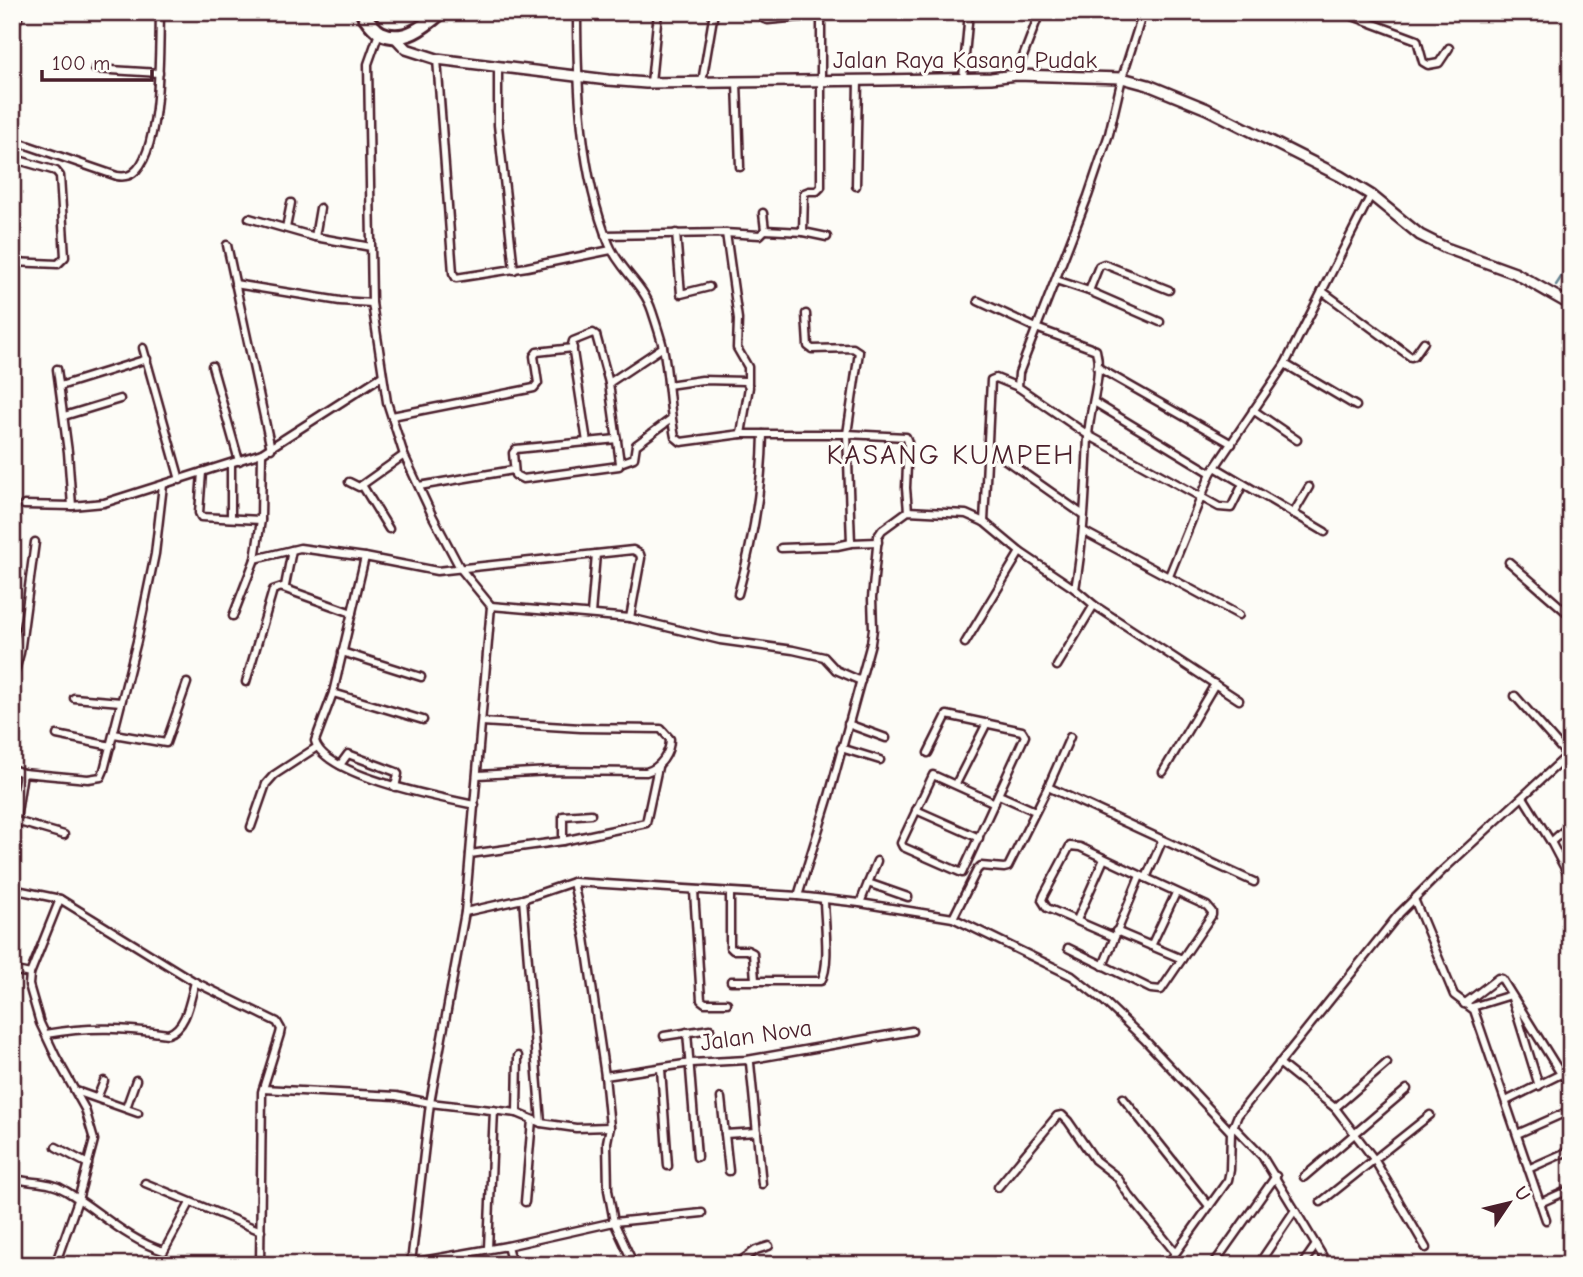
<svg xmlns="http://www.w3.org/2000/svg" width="1583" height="1277" font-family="'Comic Neue',sans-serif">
  <rect width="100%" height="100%" fill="#fdfcf7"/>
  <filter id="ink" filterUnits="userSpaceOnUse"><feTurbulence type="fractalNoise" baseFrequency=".0143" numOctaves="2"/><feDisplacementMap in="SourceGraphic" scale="14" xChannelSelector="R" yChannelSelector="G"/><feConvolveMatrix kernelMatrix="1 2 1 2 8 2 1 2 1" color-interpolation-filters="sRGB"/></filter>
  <g filter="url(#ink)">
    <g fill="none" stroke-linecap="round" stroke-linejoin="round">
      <polyline stroke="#678693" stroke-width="2.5" points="1556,285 1571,262"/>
      <defs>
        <g id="street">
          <polyline points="18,12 18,19"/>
          <polyline points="60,12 160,14"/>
          <path d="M577,12C577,87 580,174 609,244C619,269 644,285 652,311C656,323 660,335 663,347C669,377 669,408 675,437L681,442L741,434H763"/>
          <polyline points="762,12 764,19 768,20 821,15 862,14"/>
          <polyline points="1143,12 1122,78 1109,134 1088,196 1019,373 1018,387 1088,435 1219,507 1231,508 1243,484"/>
          <polyline points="1342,12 1417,40 1423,62 1428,65 1439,63 1449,48"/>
          <polyline points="379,33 368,64 372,303 387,402 404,455 432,515 460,568 491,606 465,912 430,1103 411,1263 401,1265"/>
          <polyline points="437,59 453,273 456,278 527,267 611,250"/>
          <polyline points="498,66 498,125 514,270"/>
          <polyline points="95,69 159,73"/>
          <polyline points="1016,75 1040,12"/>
          <polyline points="963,78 969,12"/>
          <polyline points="702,82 714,12"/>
          <polyline points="737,82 740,167"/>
          <polyline points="651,83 658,12"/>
          <polyline points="12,97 15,97"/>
          <path d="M12,140L117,176C123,177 128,177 133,173C162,153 159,46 160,12"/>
          <polyline points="856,186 858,80"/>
          <polyline points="249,218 315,237 371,247"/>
          <polyline points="286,228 291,203"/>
          <polyline points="765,230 803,232 827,237"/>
          <polyline points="803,232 804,193 809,191 817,191 821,187 821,12"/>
          <polyline points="676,233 681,294 709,287"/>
          <polyline points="726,233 738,319 737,348 748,367 748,383"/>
          <polyline points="605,235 724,233 760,235 765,230 763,213"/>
          <polyline points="315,237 320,208"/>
          <polyline points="227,245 271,449"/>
          <polyline points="12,262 58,264 65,257 60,176 56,171 22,161"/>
          <polyline points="1056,280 1089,291 1160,322"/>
          <polyline points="235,284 340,301 372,303"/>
          <polyline points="1089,291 1099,266 1104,264 1169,290"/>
          <polyline points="1322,291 1411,357 1414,356 1424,342"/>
          <path d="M978,301L1036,328L1096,350C1103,378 1089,408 1088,437C1086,487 1084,539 1075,589"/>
          <polyline points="806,314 808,346 812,349 853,348 859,352 847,434 851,543 878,542"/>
          <polyline points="143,348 180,480"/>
          <polyline points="1285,364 1356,406"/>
          <polyline points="212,366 239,461"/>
          <polyline points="1097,367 1232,444"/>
          <polyline points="57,369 68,452 72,506"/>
          <polyline points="609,383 663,347"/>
          <polyline points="668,385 702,380 746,381 749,387 741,434"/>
          <polyline points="60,386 147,359"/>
          <polyline points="1094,402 1211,473"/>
          <polyline points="1253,410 1297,440"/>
          <polyline points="64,416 120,399"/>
          <polyline points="392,416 534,388 538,383 534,356 537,352 573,348"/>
          <polyline points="617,439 516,449 513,453 515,475 523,479 619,466 620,463 634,458 636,445 671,419"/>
          <polyline points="587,442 572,345 573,341 593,333 596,335 609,383 620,463"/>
          <polyline points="987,447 1082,514"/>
          <polyline points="1215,467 1325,532"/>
          <polyline points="202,472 199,513 201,517 261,520 262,453"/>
          <polyline points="349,482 359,487 404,455"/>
          <polyline points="362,485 389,529"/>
          <polyline points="419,486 513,470"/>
          <polyline points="24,505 72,506 104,503 262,453 382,376"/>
          <polyline points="1293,514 1309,487"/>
          <polyline points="231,518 231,464"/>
          <polyline points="261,520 255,559 300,548 365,557"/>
          <polyline points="984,522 991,380 996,378 1018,387"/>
          <polyline points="1083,531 1239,615"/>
          <polyline points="781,548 837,546 851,543"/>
          <polyline points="1509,562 1571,616"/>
          <polyline points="1169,576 1211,473 1285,364 1371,195"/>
          <polyline points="283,588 352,613"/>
          <path d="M738,594C753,541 762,489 763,434H847L906,437L908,442L906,488L908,511"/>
          <polyline points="491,606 630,618 720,640 793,650 824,657 836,670 861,681"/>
          <polyline points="591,614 596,554"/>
          <polyline points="233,616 255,559"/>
          <polyline points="965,643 1020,552"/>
          <polyline points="342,652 421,677"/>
          <polyline points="1057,666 1094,605"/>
          <polyline points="12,682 20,653 35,542"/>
          <polyline points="246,682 273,590 285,586 292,550"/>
          <polyline points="333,693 423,720"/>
          <polyline points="1515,696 1567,755"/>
          <polyline points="74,698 121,702"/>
          <polyline points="848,724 886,738"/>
          <polyline points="114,734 166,743 187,683"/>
          <polyline points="57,735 111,746"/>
          <polyline points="841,748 880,760"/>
          <polyline points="928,753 947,715 1022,731 1025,736 962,873 903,847 901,843 933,775 995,803"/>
          <polyline points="340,765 348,754 396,772 398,774 395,787"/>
          <polyline points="12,769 23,773"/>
          <polyline points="1163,772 1215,684"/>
          <path d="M478,775L551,771L646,772C660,768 670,754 670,739L661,729L581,728L482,722"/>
          <polyline points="956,784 987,723"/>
          <polyline points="1048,787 1070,737"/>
          <polyline points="999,795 1035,811"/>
          <polyline points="1523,797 1551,842 1571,880"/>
          <path d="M475,805C441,798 324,776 315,741L333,693L365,557L437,571L633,550L640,554L641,558L630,618"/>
          <polyline points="916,810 979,838"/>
          <polyline points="16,821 64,835"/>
          <polyline points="251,827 266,784 274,775 317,747"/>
          <polyline points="563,841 646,823 658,767"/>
          <polyline points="1551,842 1571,824"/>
          <polyline points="12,846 23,773 88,779 101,777 104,770 137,641 155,554 163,485"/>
          <polyline points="470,854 563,841 563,816 591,814"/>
          <polyline points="573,882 585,938 605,1076 610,1127 607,1142 608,1190 614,1222 634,1265"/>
          <polyline points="868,883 908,897"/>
          <polyline points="12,889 60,899 195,982 277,1022 281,1029 280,1034 262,1092 260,1265"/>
          <polyline points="694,891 701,1000 705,1003 727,1003"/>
          <polyline points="730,893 730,947 733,950 747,950 753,953 755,980"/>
          <polyline points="798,896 829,796 871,643 873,629 872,598 878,536 882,530 908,511 966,514 984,522 1020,552 1075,589 1094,605 1239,700"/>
          <polyline points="523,899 541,1123"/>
          <polyline points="1414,899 1454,995 1474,1010 1546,1220"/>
          <polyline points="860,903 877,861"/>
          <polyline points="465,912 523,899 573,882 798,896 860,903 953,918 1072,976 1105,1002 1144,1039 1231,1132 1230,1170 1228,1180 1167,1265"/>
          <polyline points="953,918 977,870 981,866 1004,868 1008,867 1048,787 1254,882"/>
          <polyline points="1077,920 1104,859"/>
          <polyline points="1116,931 1182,959"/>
          <polyline points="1114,937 1047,908 1042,900 1044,895 1070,846 1080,847 1146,878 1162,841"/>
          <polyline points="1151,946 1176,893"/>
          <polyline points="1068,948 1151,989 1161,990 1212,915 1212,912 1207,906 1146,878"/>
          <polyline points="1103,966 1140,876"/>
          <polyline points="12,970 30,974"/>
          <path d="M731,981H821C831,966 824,919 824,899"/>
          <polyline points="1464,1004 1498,978 1502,979 1561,1074 1571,1082"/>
          <polyline points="1472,1007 1511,995 1539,1086"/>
          <polyline points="687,1032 697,1157"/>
          <path d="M46,1034C91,1026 124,1028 168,1034C187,1028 190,999 195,982"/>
          <polyline points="664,1036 710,1029"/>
          <polyline points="747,1060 750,1063 762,1184"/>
          <polyline points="1279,1063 1335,1108 1374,1159 1426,1248"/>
          <polyline points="661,1069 668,1166"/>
          <polyline points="605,1076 691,1063 747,1060 912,1031"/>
          <polyline points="263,1089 396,1096 430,1103 517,1113 541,1123 576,1128 610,1127"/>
          <polyline points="76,1091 138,1113"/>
          <polyline points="97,1098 104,1081"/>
          <polyline points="721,1098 729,1171"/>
          <polyline points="1123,1098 1209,1206"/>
          <polyline points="1506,1101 1561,1074"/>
          <polyline points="126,1108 136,1080"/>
          <polyline points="1335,1108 1387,1063"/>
          <polyline points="517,1113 518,1056"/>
          <polyline points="1564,1113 1571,1125"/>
          <polyline points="1233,1126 1262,1156 1295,1210"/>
          <polyline points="1231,1132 1238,1115 1399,914 1443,870 1571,752"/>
          <polyline points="725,1134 757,1132"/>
          <polyline points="1517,1134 1571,1110"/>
          <polyline points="56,1147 88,1164"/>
          <polyline points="1528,1169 1571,1150"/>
          <polyline points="1304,1177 1407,1089"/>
          <path d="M12,1178C30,1184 49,1180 66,1191C98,1210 127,1240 164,1251L190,1203"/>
          <polyline points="145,1183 261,1231"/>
          <polyline points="998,1187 1057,1116 1062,1115 1068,1121 1095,1160 1117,1177 1128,1194 1175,1252"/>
          <polyline points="525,1202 532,1120"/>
          <polyline points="1321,1202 1430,1115"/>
          <polyline points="1540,1203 1571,1189"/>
          <polyline points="507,1246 512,1265"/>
          <polyline points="488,1248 494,1110"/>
          <polyline points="55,1265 78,1200 94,1140 85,1109 56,1057 40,1023 29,985 30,974 60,899"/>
          <polyline points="411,1265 411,1263 507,1246 614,1222 702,1213"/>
          <polyline points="735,1265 756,1250 769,1246"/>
          <polyline points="1213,1265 1276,1176"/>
          <polyline points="1258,1265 1295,1210 1328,1265"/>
          <polyline points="1302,1265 1316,1245"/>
        </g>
        <polyline id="secondary" points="394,36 406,49 437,59 608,80 646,83 881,80 991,78 1016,75 1122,78 1148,85 1207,109 1340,176 1371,195 1420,235 1446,248 1515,273 1571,305"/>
        <path id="highway" d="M362,12C367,19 373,29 381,33C404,44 425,26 441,12"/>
      </defs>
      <use href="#street" stroke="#4a1f2b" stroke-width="11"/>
      <use href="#secondary" stroke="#4a1f2b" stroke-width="14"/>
      <use href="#highway" stroke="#4a1f2b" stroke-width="18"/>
      <use href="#street" stroke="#fdfcf7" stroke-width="6"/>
      <use href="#secondary" stroke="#fdfcf7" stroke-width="9"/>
      <use href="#highway" stroke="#fdfcf7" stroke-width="12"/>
    </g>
  </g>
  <g text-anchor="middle" stroke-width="6" stroke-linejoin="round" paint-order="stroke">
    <g font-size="24" fill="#4a1f2b" stroke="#fdfcf7">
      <text x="965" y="68">Jalan Raya Kasang Pudak</text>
      <text transform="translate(756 1035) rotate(-8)" y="8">Jalan Nova</text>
    </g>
    <g font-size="28" letter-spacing="2" fill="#4a1f2b" stroke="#fdfcf7">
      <text x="951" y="464">KASANG KUMPEH</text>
    </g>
  </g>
  <rect width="1583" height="1277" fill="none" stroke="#fdfcf7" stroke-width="42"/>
  <rect x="21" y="21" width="1541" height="1235" fill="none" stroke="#4a1f2b" stroke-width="2.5" filter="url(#ink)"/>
  <g transform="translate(1509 1203) rotate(55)" stroke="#fdfcf7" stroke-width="5" paint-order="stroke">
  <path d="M0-5L12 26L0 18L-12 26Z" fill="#4a1f2b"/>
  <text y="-10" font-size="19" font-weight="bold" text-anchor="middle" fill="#4a1f2b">U</text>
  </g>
  <path d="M42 70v10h110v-10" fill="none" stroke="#4a1f2b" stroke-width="3.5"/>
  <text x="52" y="70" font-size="21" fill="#4a1f2b" stroke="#fdfcf7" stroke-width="5" paint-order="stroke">100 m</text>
</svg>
